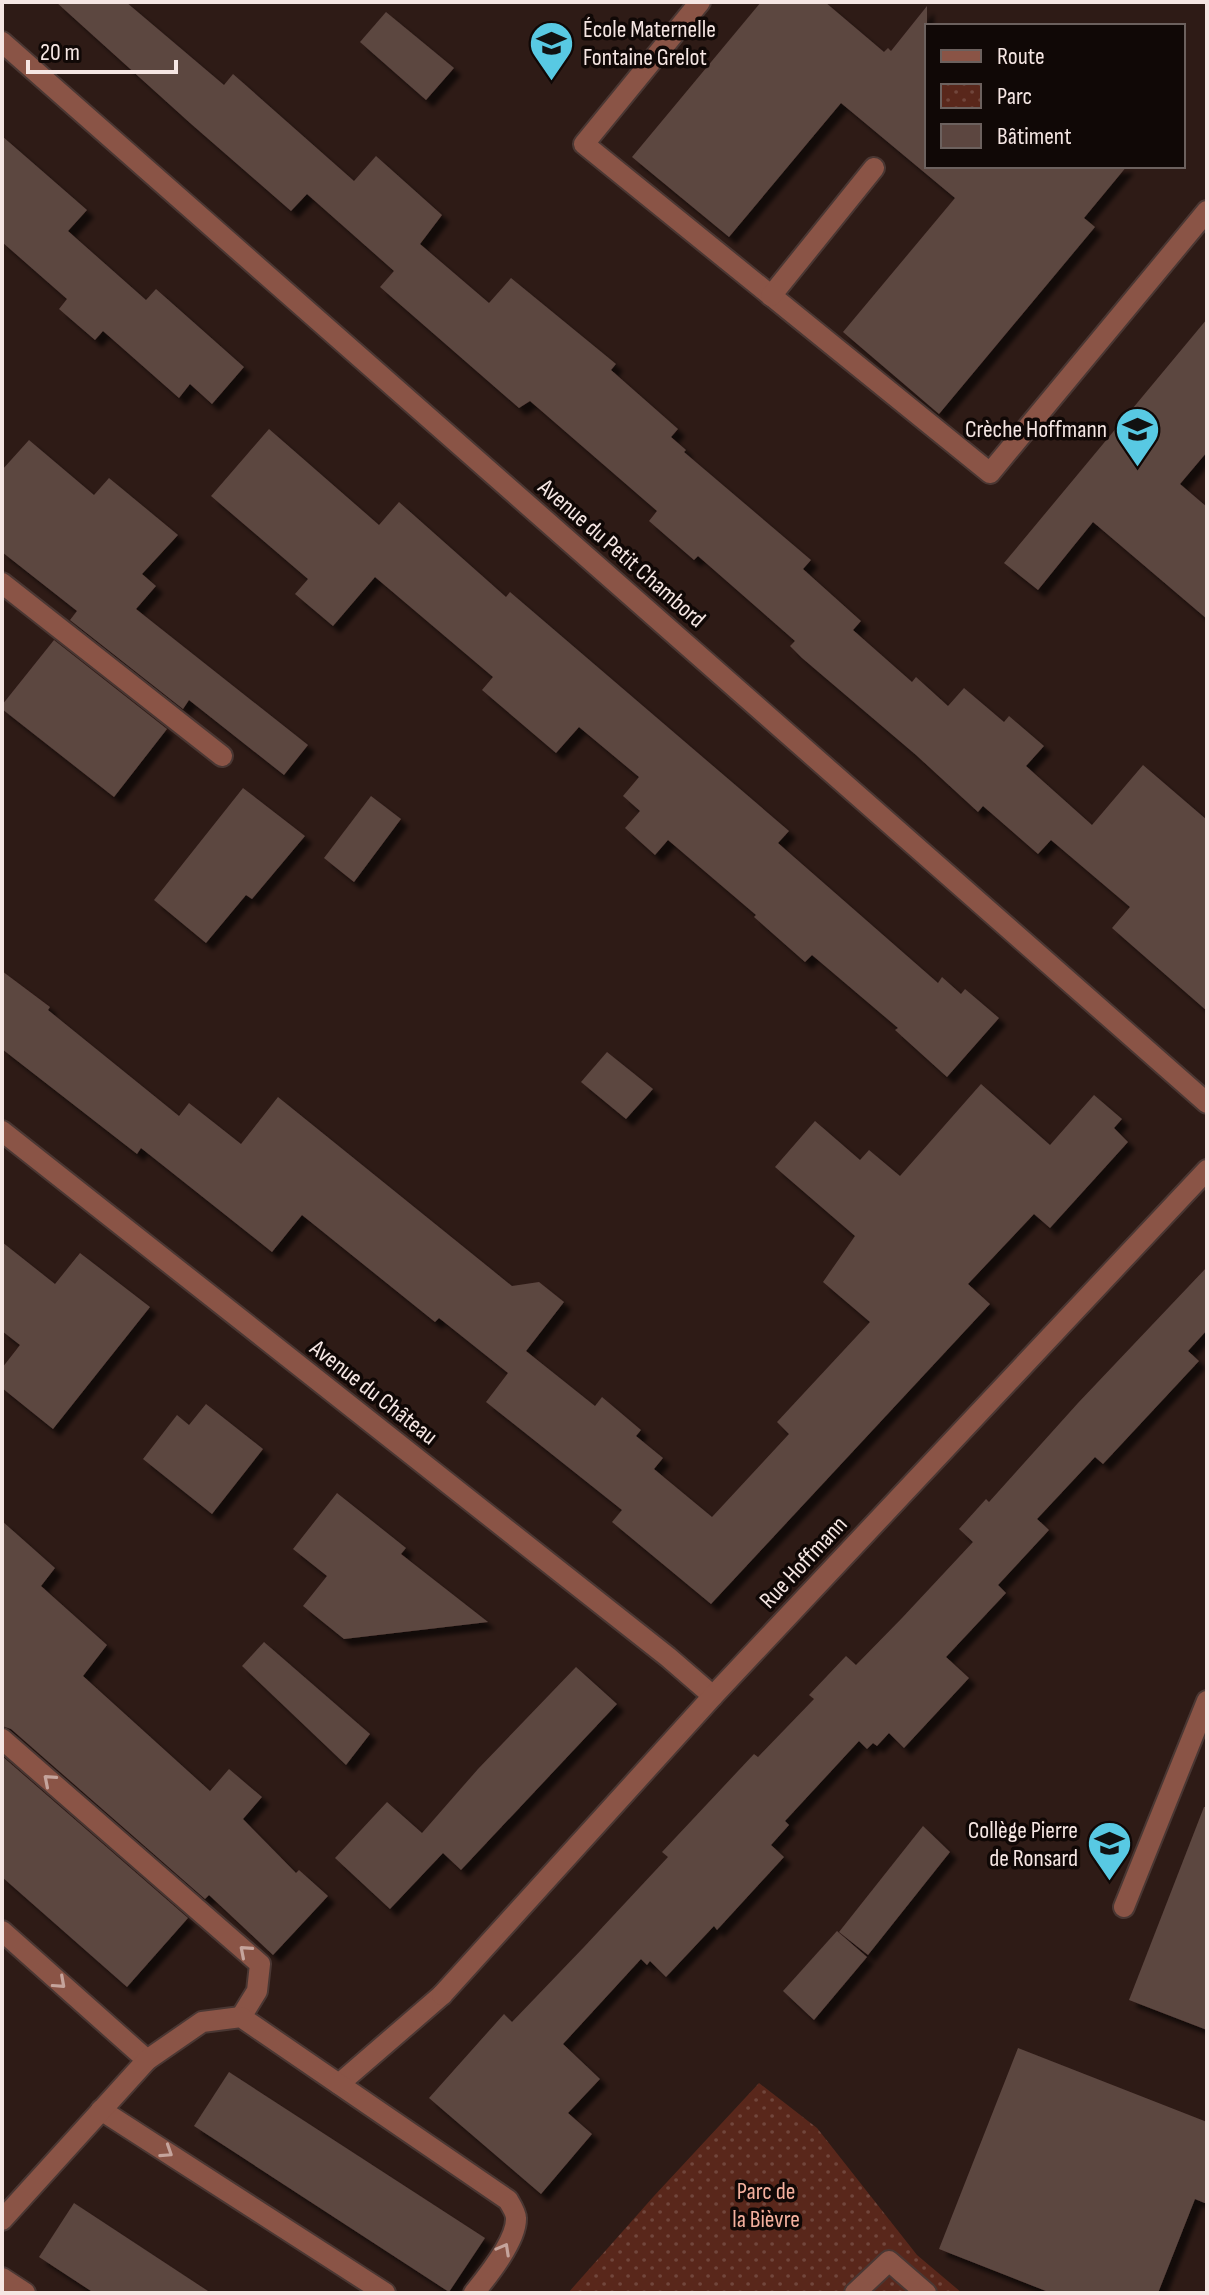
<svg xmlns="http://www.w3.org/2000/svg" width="1209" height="2295" font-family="'Sofia Sans Condensed',sans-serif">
  <defs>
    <pattern id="park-dots" width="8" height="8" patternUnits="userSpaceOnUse" patternTransform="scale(2)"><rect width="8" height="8" fill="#59271b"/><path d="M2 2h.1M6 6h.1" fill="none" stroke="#71463c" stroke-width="1.8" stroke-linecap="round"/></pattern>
    <filter id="shadow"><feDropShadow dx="7" dy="7" stdDeviation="2" flood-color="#0009"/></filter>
  </defs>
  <rect width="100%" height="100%" fill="#2e1b16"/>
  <polygon fill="url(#park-dots)" points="759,2083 817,2128 917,2255 962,2293 568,2293 654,2196"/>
  <g fill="#5c4640" filter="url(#shadow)">
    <polygon points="56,2 126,2 224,85 233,74 354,181 376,156 442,215 420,244 489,303 511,278 616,364 611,370 678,429 671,437 686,450 684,452 811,560 803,569 861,621 853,630 912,682 916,677 948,706 964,688 1004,722 1009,716 1044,746 1026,766 1092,825 1143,765 1207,820 1207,1011 1112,928 1130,907 1051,840 1038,854 983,806 978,812 916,755 802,658 790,646 795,641 698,556 694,560 649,521 657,511 530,401 519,408 380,287 394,271 307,194 291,211 190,123"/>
    <polygon points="761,2 825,2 884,52 888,48 891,51 927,6 927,166 1127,166 1084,218 1095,227 939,414 843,332 955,198 841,103 729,237 632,157"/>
    <polygon points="386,12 454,68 426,100 360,42"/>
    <polygon points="2,136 87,210 68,231 146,300 156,289 244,367 212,404 190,384 179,398 103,331 95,340 59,309 67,299 2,242"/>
    <polygon points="1207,319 1207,452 1180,484 1207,507 1207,619 1093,522 1038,590 1004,563"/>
    <polygon points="269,429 379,525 399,502 506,597 510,592 789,831 778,843 938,983 942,977 961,994 965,989 999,1018 947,1077 895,1030 898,1028 812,955 805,962 754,917 756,915 668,840 655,855 625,828 640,811 623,796 639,777 579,727 556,753 482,690 493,677 375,577 333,626 295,594 308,579 211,496"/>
    <polygon points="29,440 94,495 109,478 178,535 142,574 156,586 136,609 308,745 284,775 189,700 183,709 70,620 77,611 2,552 2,470"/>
    <polygon points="54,640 167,729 114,797 2,709 2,705"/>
    <polygon points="243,788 305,836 252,899 246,895 206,943 154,900"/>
    <polygon points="371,796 401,819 354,882 324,858"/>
    <polygon points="2,971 50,1007 48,1010 179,1116 189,1103 241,1144 278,1097 512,1286 539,1282 564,1302 526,1351 595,1406 602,1397 641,1430 636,1436 663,1458 654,1469 712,1517 789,1434 777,1422 870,1322 823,1282 855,1236 775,1167 815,1121 860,1160 869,1150 900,1176 981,1084 1050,1145 1094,1095 1122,1119 1114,1128 1128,1142 1050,1228 1034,1214 968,1284 990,1304 711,1604 612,1522 622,1510 486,1402 508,1373 439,1318 435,1322 302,1215 272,1252 141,1148 137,1154 2,1049"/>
    <polygon points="607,1052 653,1089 626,1119 581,1082"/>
    <polygon points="2,1242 55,1284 80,1253 150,1307 53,1429 2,1388 2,1368 20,1345 2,1331"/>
    <polygon points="1207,1267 1207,1330 1188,1351 1199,1361 1103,1464 1095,1457 1037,1519 1049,1530 998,1585 1006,1593 946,1657 969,1678 904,1748 889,1733 877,1746 873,1743 867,1749 859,1741 785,1821 789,1825 771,1845 784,1857 717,1930 714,1926 666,1977 650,1961 647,1965 641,1959 563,2044 600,2079 568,2113 592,2134 541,2194 429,2098 504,2014 512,2022 584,1947 668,1857 662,1852 754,1754 758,1757 814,1699 809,1695 846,1656 856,1665 902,1618 973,1542 959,1529 986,1499 989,1502 1078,1403"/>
    <polygon points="206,1404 263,1449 212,1514 143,1459 177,1415 189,1425"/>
    <polygon points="337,1493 406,1548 401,1554 488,1622 344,1639 303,1606 327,1576 293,1549"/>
    <polygon points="2,1521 55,1568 41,1586 107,1645 83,1676 210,1791 229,1769 262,1797 243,1819 296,1873 299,1870 328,1896 273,1955 209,1895 205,1899 11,1729 2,1726"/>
    <polygon points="264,1642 370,1734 346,1765 242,1666"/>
    <polygon points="576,1667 617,1704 461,1870 443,1853 390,1909 335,1858 387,1802 422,1833 478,1769"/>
    <polygon points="2,1756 188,1918 127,1987 2,1877"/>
    <polygon points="1204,1807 1207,1807 1207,2030 1129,2000"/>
    <polygon points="923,1826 950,1852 868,1955 839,1932"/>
    <polygon points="837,1931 867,1957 814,2020 783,1991"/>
    <polygon points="1018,2048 1207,2122 1207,2204 1195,2199 1158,2293 1051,2293 939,2249"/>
    <polygon points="229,2072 485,2238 449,2292 194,2126"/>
    <polygon points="74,2203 211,2293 94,2293 39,2257"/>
  </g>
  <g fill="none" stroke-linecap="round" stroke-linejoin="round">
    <defs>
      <g id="lane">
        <polyline points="700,2 584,144 990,473 1207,211"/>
        <polyline points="771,296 874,168"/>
        <polyline points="2,583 222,756"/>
        <polyline points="2,1739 260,1964 257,1991 241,2017"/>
        <polyline points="1124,1907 1207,1701"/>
        <polyline points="2,1931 147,2060"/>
        <polyline points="339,2084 442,1995"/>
        <polyline points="101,2110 385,2293"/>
        <path d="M2,2220L147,2060L202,2022L241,2017L508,2200C511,2205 516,2213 516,2218C517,2240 487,2277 474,2293"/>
        <polyline points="2,2278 25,2293"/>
        <polyline points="855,2293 889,2261 926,2293"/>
      </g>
      <g id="street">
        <polyline points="2,42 1207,1103"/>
        <polyline points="2,1131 668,1657 713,1696"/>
        <polyline points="442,1995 713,1696 1207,1170"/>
      </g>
    </defs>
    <use href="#lane" stroke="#4a3733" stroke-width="24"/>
    <use href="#street" stroke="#4a3733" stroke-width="24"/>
    <use href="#lane" stroke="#8a5446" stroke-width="20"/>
    <use href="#street" stroke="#8a5446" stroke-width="20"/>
  </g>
  <defs><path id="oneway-chevron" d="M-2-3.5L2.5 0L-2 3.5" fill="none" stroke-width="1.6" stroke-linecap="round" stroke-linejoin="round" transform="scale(2)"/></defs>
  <g stroke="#c5a49c">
    <use href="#oneway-chevron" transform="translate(49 1780) rotate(-139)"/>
    <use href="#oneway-chevron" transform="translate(245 1951) rotate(-139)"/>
    <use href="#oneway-chevron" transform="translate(60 1983) rotate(42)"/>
    <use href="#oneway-chevron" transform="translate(167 2152) rotate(33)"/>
    <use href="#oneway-chevron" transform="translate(504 2249) rotate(-61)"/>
  </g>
  <defs>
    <symbol id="school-pin" viewBox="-11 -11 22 30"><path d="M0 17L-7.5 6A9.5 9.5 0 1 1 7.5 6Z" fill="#58c9e3" stroke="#100806"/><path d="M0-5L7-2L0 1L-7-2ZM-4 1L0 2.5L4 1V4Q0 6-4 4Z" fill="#111"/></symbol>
  </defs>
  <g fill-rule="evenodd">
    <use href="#school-pin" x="526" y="18" width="51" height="69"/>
    <use href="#school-pin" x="1112" y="404" width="51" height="69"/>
    <use href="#school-pin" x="1084" y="1818" width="51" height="69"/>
  </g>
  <g text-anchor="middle" stroke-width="7" stroke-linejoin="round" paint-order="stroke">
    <g font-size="24" fill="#f5e6e3" stroke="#100806" text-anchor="end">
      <text x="583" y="37" text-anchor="start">École Maternelle<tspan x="583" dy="28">Fontaine Grelot</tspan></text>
      <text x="1107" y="437">Crèche Hoffmann</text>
      <text x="1078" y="1838">Collège Pierre<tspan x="1078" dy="28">de Ronsard</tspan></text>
    </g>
    <g font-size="24" fill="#f5e6e3" stroke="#100806">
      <text transform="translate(622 553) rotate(41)" y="8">Avenue du Petit Chambord</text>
      <text transform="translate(374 1392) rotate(38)" y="8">Avenue du Château</text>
      <text transform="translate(803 1562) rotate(-47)" y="8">Rue Hoffmann</text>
    </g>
    <g font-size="24" fill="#f4b09e" stroke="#100806">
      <text x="766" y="2199">Parc de<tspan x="766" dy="28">la Bièvre</tspan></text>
    </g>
  </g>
  <rect width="1209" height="2295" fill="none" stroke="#f5e6e3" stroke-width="8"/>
  <rect x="925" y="24" width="260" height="144" fill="#100806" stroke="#6c615e" stroke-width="2"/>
  <rect x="941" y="50" width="40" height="12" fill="#8a5446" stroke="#6c615e" stroke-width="2"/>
  <text x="997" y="64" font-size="24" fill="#f5e6e3">Route</text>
  <rect x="941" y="84" width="40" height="24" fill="url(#park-dots)" stroke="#6c615e" stroke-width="2"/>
  <text x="997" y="104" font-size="24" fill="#f5e6e3">Parc</text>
  <rect x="941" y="124" width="40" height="24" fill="#5c4640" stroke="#6c615e" stroke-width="2"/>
  <text x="997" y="144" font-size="24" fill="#f5e6e3">Bâtiment</text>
  <path d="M28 60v12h148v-12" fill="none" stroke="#f5e6e3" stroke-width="4"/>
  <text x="40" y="60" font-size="24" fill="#f5e6e3" stroke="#100806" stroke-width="6" paint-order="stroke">20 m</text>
</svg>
